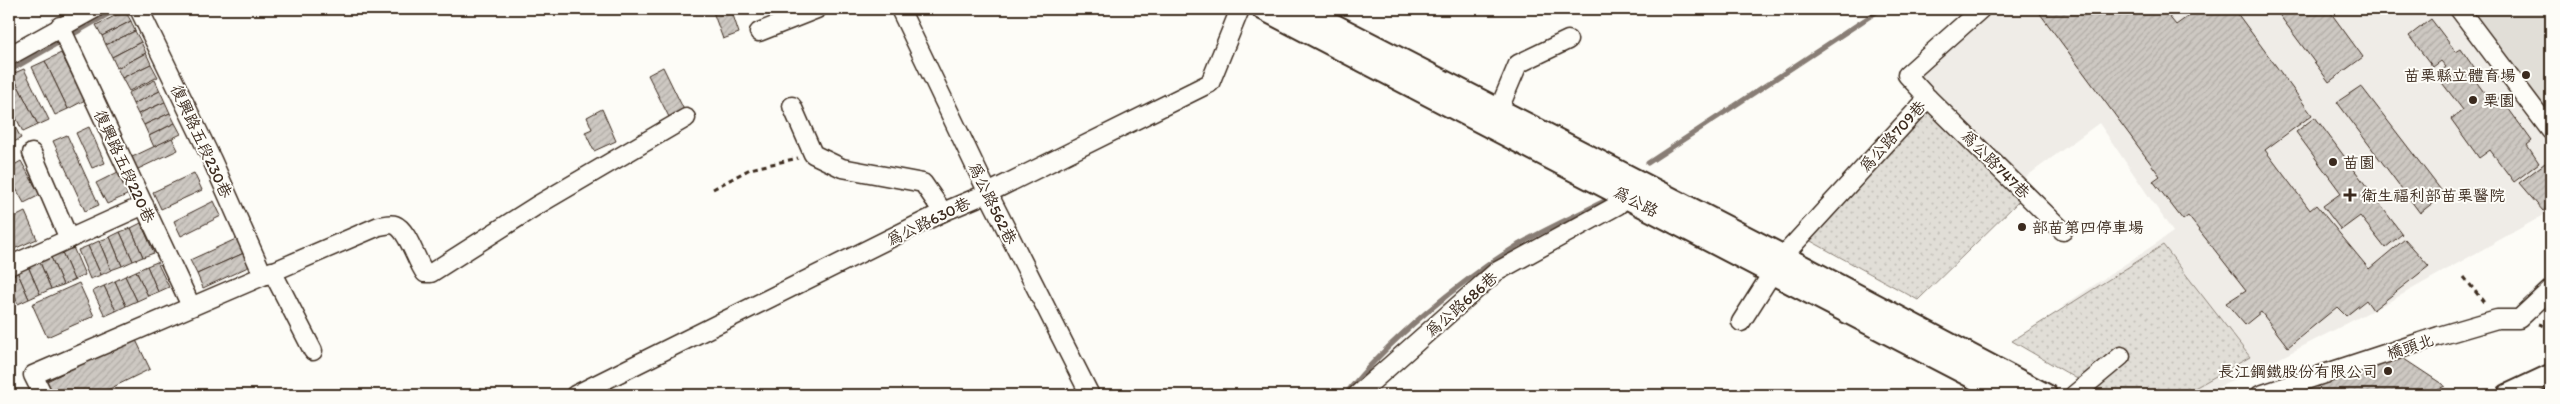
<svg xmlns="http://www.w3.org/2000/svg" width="2560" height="404" font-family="Itim,'LXGW WenKai TC',sans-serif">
  <defs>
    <pattern id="green-dots" width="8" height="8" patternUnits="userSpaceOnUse" patternTransform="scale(1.25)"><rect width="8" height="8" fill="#e1ded7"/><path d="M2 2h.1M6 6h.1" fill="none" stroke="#c2bfb8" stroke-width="1.8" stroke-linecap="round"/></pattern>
    <pattern id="building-hatch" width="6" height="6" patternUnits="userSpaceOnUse" patternTransform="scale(1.25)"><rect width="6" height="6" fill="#cdc8c2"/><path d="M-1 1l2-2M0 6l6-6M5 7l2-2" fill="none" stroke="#b1aca6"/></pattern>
  </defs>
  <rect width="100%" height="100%" fill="#fdfcf7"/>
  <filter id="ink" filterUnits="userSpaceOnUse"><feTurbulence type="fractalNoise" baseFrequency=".02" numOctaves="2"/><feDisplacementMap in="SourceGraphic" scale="10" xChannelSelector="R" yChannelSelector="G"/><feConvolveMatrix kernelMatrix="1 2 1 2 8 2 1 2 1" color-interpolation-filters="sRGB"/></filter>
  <g filter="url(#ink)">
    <polygon fill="#efece7" points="1990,9 2450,9 2551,142 2551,211 2396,298 2253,372 2200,395 2172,395 2101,352 2063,306 2173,232 2099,123 2023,179 1917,74"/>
    <g fill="url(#green-dots)" stroke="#8e847a">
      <polygon points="1930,111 2020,200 1918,300 1809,240"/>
      <polygon points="2163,245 2250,357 2182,395 2105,395 2012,341"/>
    </g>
    <polygon fill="#e1ded7" stroke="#8e847a" points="2450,9 2551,9 2551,142"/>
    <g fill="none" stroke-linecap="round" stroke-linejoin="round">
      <g stroke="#887d74" stroke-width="5">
        <polyline points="9,71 117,9"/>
        <polyline points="1648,163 1881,9"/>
        <path d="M1345,395C1387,341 1460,281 1518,245C1547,228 1580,214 1610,198"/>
      </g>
    </g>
    <g fill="url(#building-hatch)" stroke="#3b2a1e">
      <polygon points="712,9 731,9 739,33 723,39"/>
      <polygon points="2040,9 2163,9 2176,25 2198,9 2234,9 2312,115 2265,150 2310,210 2316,205 2369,269 2405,239 2429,266 2373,310 2366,300 2346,316 2337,307 2288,347 2261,312 2245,325 2226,303 2246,290 2188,216 2183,220 2153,181 2160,176 2038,11"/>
      <polygon points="2275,9 2328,9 2363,57 2329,82"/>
      <polygon points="125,11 131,21 102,36 96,25"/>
      <polygon points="2431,19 2456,52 2461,49 2474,68 2469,72 2492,103 2500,97 2532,141 2527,145 2539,163 2514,182 2490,150 2479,158 2451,119 2463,110 2436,75 2446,67 2441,61 2433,67 2409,36"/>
      <polygon points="131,21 135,31 106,45 102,36"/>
      <polygon points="135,31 141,42 112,57 106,45"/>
      <polygon points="141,42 146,53 117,68 112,57"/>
      <polygon points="61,53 85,100 68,109 45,61"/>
      <polygon points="146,53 151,64 122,78 117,68"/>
      <polygon points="45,61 68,109 55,115 32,67"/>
      <polygon points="151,64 158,77 129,91 122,78"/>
      <polygon points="663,67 685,112 670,119 648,75"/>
      <polygon points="24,69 49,120 38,125 12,74"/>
      <polygon points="12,74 38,125 23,132 9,103 9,76"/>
      <polygon points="155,80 160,91 133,104 128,93"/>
      <polygon points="2361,86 2444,194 2420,213 2337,102"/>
      <polygon points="160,91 165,102 138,114 133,104"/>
      <polygon points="165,102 170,113 144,125 138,114"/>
      <polygon points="602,109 616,141 594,151 585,132 592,129 587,117"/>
      <polygon points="170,113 175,123 149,136 144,125"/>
      <polygon points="9,116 21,138 9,145"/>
      <polygon points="2315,117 2402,234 2385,248 2360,216 2341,230 2323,206 2341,193 2296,132"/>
      <polygon points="175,123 181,134 154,147 149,136"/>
      <polygon points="89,127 105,163 92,168 76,133"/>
      <polygon points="67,135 99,205 85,211 53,141"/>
      <polygon points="172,138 178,150 136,170 130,158"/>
      <polygon points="21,161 40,195 24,203 9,176 9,168"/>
      <polygon points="2545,163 2551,172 2551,206 2543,211 2519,183"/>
      <polygon points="118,172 129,194 107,204 96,183"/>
      <polygon points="194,173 202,190 161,209 153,192"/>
      <polygon points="214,201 221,216 181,236 174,221"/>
      <polygon points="25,212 37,239 9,251 9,220"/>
      <polygon points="141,223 154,253 143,257 131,228"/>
      <polygon points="131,228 143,257 133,261 120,232"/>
      <polygon points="120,232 133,261 122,266 110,237"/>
      <polygon points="110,237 122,266 111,270 99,241"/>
      <polygon points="238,238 244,253 197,274 190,260"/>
      <polygon points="99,241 111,270 101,275 88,246"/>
      <polygon points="72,245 85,275 74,280 61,250"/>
      <polygon points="88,246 101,275 90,279 78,250"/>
      <polygon points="61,250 74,280 63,285 50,255"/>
      <polygon points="244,253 250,266 203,288 197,274"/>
      <polygon points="50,255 63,285 51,289 39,260"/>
      <polygon points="39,260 51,289 40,294 27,264"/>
      <polygon points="157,262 169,287 158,292 147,266"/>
      <polygon points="27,264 40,294 29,299 16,269"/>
      <polygon points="147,266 158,292 148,296 136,271"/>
      <polygon points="16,269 29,299 18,304 9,283 9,272"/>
      <polygon points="136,271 148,296 137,301 125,276"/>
      <polygon points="125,276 137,301 126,306 115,281"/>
      <polygon points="115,281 126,306 116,311 104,286"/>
      <polygon points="79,283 94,316 47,337 32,304"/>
      <polygon points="104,286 116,311 105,316 93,291"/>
      <polygon points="135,338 150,369 97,395 52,395 45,382"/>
      <polygon points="2398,355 2445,386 2425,395 2284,395"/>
    </g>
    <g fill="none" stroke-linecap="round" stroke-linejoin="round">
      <defs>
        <g id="minor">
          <polyline points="139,9 212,160 263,275"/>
          <polyline points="900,9 988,193 1090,395"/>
          <polyline points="2459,9 2551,131"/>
          <polyline points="60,26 191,306"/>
          <polyline points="759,32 817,9"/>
          <polyline points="9,56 94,9"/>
          <polyline points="1928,98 2063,231"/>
          <polyline points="792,106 813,154 842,168 923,183 943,212"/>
          <polyline points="1499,109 1518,64 1568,40"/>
          <polyline points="32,153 69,239"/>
          <polyline points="9,266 144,205"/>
          <polyline points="272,271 313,351"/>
          <polyline points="1741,322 1783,256 1928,98 1907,75 1981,9"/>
          <path d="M43,395L33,375L379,226C383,226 390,223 395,225C408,230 416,261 425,273H431L536,206L686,118"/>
          <polyline points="575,395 943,212 988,193 1210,83 1240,9"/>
          <polyline points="1357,395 1496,272 1618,205 1634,189"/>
          <polyline points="2074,395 2121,356"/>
          <polyline points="2260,395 2439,336 2497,319 2519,319 2551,289"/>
        </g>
        <g id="major">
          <polyline points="1263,9 2007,395"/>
          <polyline points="1303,9 1783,256 2046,395"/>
          <polyline points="2508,395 2551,375"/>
        </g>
      </defs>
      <use href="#minor" stroke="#3b2a1e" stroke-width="21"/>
      <use href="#major" stroke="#3b2a1e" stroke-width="25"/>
      <g stroke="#3b2a1e" stroke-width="3" stroke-dasharray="5 4" stroke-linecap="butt">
        <polyline points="713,189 750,169 798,158"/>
        <polyline points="2464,277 2486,305"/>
        <polyline points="2539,324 2551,328"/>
      </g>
      <use href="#minor" stroke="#fdfcf7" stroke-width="18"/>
      <use href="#major" stroke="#fdfcf7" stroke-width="21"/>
    </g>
  </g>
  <g fill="#3b2a1e" stroke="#fdfcf7" stroke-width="2">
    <circle cx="2526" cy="75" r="5"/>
    <circle cx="2473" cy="100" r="5"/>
    <circle cx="2333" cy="162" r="5"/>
    <path d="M2347.5 187.5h5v5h5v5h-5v5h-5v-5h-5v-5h5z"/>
    <circle cx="2022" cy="227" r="5"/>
    <circle cx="2388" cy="371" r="5"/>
  </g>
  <g text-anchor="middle" stroke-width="4" stroke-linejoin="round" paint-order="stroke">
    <g font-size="16" fill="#3b2a1e" stroke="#fdfcf7" text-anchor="start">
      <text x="2516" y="81" text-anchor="end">苗栗縣立體育場</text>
      <text x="2483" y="106">栗園</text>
      <text x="2343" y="168">苗園</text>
      <text x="2361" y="201">衛生福利部苗栗醫院</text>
      <text x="2032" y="233">部苗第四停車場</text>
      <text x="2378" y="377" text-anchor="end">長江鋼鐵股份有限公司</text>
    </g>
    <g font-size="16" fill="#3b2a1e" stroke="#fdfcf7">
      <text transform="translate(1892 136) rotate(-48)" y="6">為公路709巷</text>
      <text transform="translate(202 141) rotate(65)" y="6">復興路五段230巷</text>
      <text transform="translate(1996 164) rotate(45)" y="6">為公路747巷</text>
      <text transform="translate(125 166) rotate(65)" y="6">復興路五段220巷</text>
      <text transform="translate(1636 201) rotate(27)" y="6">為公路</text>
      <text transform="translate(993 203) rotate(64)" y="6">為公路562巷</text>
      <text transform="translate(928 221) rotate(-26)" y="6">為公路630巷</text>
      <text transform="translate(1461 304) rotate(-41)" y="6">為公路686巷</text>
      <text transform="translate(2410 346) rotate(-18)" y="6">橋頭北</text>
    </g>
  </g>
  <rect width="2560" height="404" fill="none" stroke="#fdfcf7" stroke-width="30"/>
  <rect x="15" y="15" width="2530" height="374" fill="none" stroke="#3b2a1e" stroke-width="2" filter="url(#ink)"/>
</svg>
